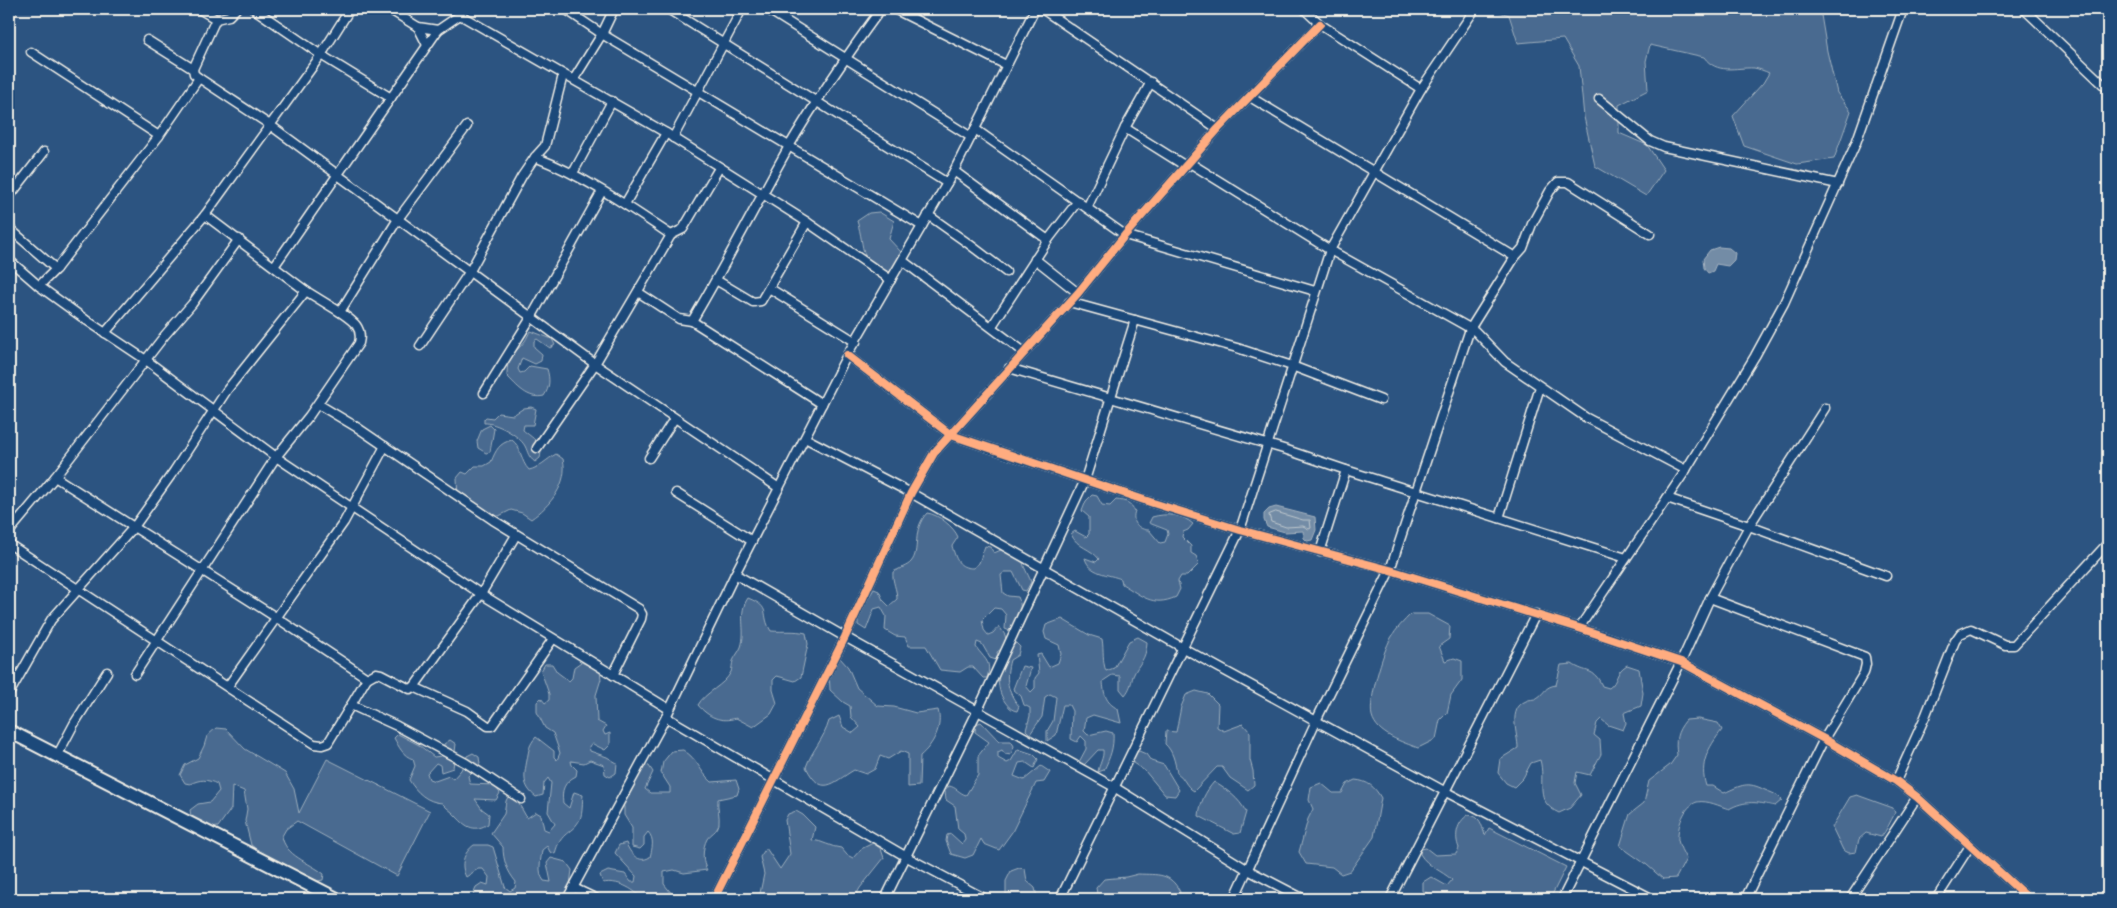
<svg xmlns="http://www.w3.org/2000/svg" width="2117" height="908" font-family="Mali,sans-serif">
  <rect width="100%" height="100%" fill="#2c5481"/>
  <filter id="ink" filterUnits="userSpaceOnUse"><feTurbulence type="fractalNoise" baseFrequency=".02" numOctaves="2"/><feDisplacementMap in="SourceGraphic" scale="10" xChannelSelector="R" yChannelSelector="G"/><feConvolveMatrix kernelMatrix="1 2 1 2 8 2 1 2 1" color-interpolation-filters="sRGB"/></filter>
  <g filter="url(#ink)">
    <g fill="#496b90" stroke="#9eaebc">
      <path d="M1491,9H1820L1827,51L1837,93L1851,111L1834,159L1797,164L1744,146L1733,116L1763,83L1769,73C1765,71 1759,69 1754,68C1735,67 1717,75 1704,57L1650,45L1646,61L1648,90L1619,105V133L1647,145L1664,170L1646,196L1595,166L1584,117L1579,66L1563,39L1518,43L1509,15Z"/>
      <path d="M879,212L894,221L889,239L901,252L898,265L891,272C857,266 866,248 857,221L869,213Z"/>
      <path d="M531,331L552,339L555,345L550,348L537,339L534,341V347L542,354L541,361L535,364L522,358L518,369L520,373L524,372L530,366L547,369C550,379 550,387 544,396C528,400 517,386 507,376C507,354 513,356 525,341C527,338 528,334 531,331Z"/>
      <path d="M531,407L536,409L533,425H524L523,430C532,438 544,443 540,458L535,462C528,457 528,452 525,446C519,435 495,422 484,423V419L486,417L493,418L498,413L513,415L524,408Z"/>
      <polygon points="490,425 494,429 490,452 486,453 478,448 477,441 482,429"/>
      <path d="M512,440C522,447 520,461 529,470C539,468 547,459 556,454L563,459C569,483 550,506 531,519L522,513L511,510L499,516H485L458,499L457,478L462,472L467,474L475,466H484L491,462C496,450 499,443 512,440Z"/>
      <path d="M1092,495L1097,496L1102,505L1110,506L1116,500C1126,501 1130,502 1135,511C1131,521 1138,530 1149,530L1160,543L1165,542L1168,534L1167,530L1149,523L1152,517C1166,513 1182,514 1193,524L1188,530L1183,532L1182,537L1191,546V553L1196,556L1199,564L1187,576H1181L1178,581L1180,589L1176,597C1152,608 1141,595 1122,584L1121,579C1109,574 1089,574 1085,558L1096,562L1099,559C1091,548 1077,548 1071,534L1075,531L1086,537L1089,534V517L1082,511L1086,501Z"/>
      <path d="M927,513C938,514 954,527 958,537L952,546C956,559 958,568 973,568L979,563L985,546L990,547L994,553L1001,550C1009,554 1015,551 1022,557C1023,568 1028,573 1031,582L1026,591L1022,590L1013,572H1005L1001,575L1003,593L1008,596L1018,597C1024,610 1017,619 1010,631L1005,629L1006,615L1001,609L994,608L982,620L984,630L988,635L993,633L999,626L1005,635L1007,645L997,652L999,661L990,658L982,644L977,642L976,647C985,660 992,661 987,678H983L973,667H968L960,672L940,670L926,646H909L905,637L895,636L885,630L886,616L881,607L874,609L866,630L858,625V615L874,589L879,591L883,600L889,606L897,599C897,589 892,582 893,572C898,569 908,566 911,562C921,551 911,530 927,513Z"/>
      <path d="M748,598C773,608 760,614 771,631C784,632 794,630 806,633L808,644L801,677L795,681L777,676L773,680V690L777,703L771,714L753,727L736,718C721,723 708,717 698,705C705,692 724,686 731,672C732,669 732,664 733,661C735,656 739,652 741,647C747,629 737,614 748,598Z"/>
      <path d="M1411,614H1428L1450,626L1449,639L1439,646L1445,661L1454,658L1462,661V680L1451,695L1447,713L1440,720L1436,739L1418,748C1403,742 1377,735 1372,716C1368,701 1383,651 1391,638C1396,629 1404,621 1411,614Z"/>
      <path d="M1062,619L1089,635L1102,639C1104,650 1102,661 1106,671L1114,668L1129,641L1138,637L1147,642C1146,661 1139,662 1133,676C1131,684 1130,689 1125,695L1120,689V676L1112,675L1103,681C1104,694 1105,702 1118,709L1121,723L1093,715L1086,718L1084,731L1088,735L1106,731L1113,733C1114,748 1110,757 1104,770L1098,772C1099,764 1104,758 1103,750H1098L1084,765L1079,762L1086,749V741L1081,736L1077,742L1071,739L1072,711L1069,705H1063L1056,735L1047,741V731L1053,721L1056,697L1050,694L1045,697L1042,717L1030,734L1026,730L1030,716V708L1024,705L1021,696L1013,689L1022,666L1031,668L1026,686L1031,692L1035,688V678L1039,673L1037,655L1041,654L1049,667L1058,663L1061,654L1059,645L1046,639L1044,632L1046,625Z"/>
      <path d="M1016,643L1020,647L1018,655L1010,660C1005,678 1007,692 1019,706L1017,711C1011,710 1009,707 1005,702C992,683 1000,658 1016,643Z"/>
      <path d="M840,658L848,667L857,688L878,706L894,707L916,713L938,710C943,727 933,745 920,756L919,786L908,787V754L901,751L888,759L880,756L875,769L866,774L854,770C832,783 822,798 806,767C812,750 824,739 829,721L839,716L843,727L853,733L860,727L851,717L850,706L843,702L830,690L829,672Z"/>
      <path d="M581,662L600,671L601,679L596,695L597,721L606,726L603,731L605,735L610,733V745L605,750L593,744L589,746L590,751L607,757L617,763L616,773L610,777L605,774L604,765L590,760L584,763L571,761L572,765L577,770L576,776C564,782 561,790 563,803L569,808L574,792L583,795C582,802 583,812 580,819C573,834 560,831 555,854L550,852L547,846L542,850C541,860 537,872 544,881L551,882L547,863L551,858L566,862L572,870L569,892L563,899H477L473,894L476,887L482,883L488,885L489,877L483,869H478L466,877C460,865 463,853 474,845H488L493,847L505,887L510,891L515,888L516,882C507,871 503,860 503,847L491,833L504,814L506,801L511,790L527,818L536,812L541,815L544,829L549,831L555,824L548,812L551,783L548,778L544,783L543,795L536,797C522,786 524,776 527,760C529,749 529,745 536,737L554,751V757L557,760L560,753L553,733L545,728L537,712V702L541,698L545,703L549,700V694L541,671L545,664H552L557,672L569,681L572,678L574,667Z"/>
      <path d="M1572,664C1586,674 1594,667 1602,686L1609,688C1619,681 1614,673 1627,665L1639,669L1643,693L1641,706L1624,713L1626,723L1623,730L1608,725L1601,719L1597,723L1594,735L1600,740L1601,754L1590,775L1577,772L1575,783L1581,795L1570,808L1559,813C1533,801 1546,781 1540,760L1531,763L1523,778L1514,787L1506,783L1498,773L1500,759L1518,748C1518,734 1507,709 1526,701C1529,699 1534,700 1537,698C1546,692 1544,687 1556,685L1561,665Z"/>
      <path d="M1196,691L1208,694L1218,704L1217,727L1224,731L1243,724L1250,732V760L1253,771L1254,785L1248,790L1230,778L1222,767H1217L1194,791C1185,786 1185,778 1177,773C1175,762 1173,751 1165,744L1166,731L1176,732L1181,707L1186,695Z"/>
      <path d="M1698,719L1718,723L1722,730C1708,748 1699,764 1706,786H1713L1724,793C1742,785 1747,781 1765,790C1772,793 1777,794 1782,800L1775,806C1757,802 1745,800 1729,809C1719,806 1708,800 1697,802C1684,806 1677,827 1678,840C1679,846 1683,853 1686,859L1676,878L1663,879L1647,865L1620,846L1630,814L1644,803L1649,781L1670,765L1677,755C1675,740 1676,732 1686,720Z"/>
      <path d="M981,722L999,741H1011L1014,746L1011,755L1005,754L1002,750L998,752V758L1007,763L1011,761L1018,749L1033,754L1038,759L1034,768L1025,762L1019,763L1014,776L1024,780L1041,766L1050,772L1044,782L1036,783L1012,832L999,850L984,844L981,839L973,855L965,858L951,854L946,841L947,835L951,834L962,844L965,840L964,834L958,829L955,806L946,800L945,791L949,786C956,787 959,793 966,795L978,775V756L989,742L975,732L976,724Z"/>
      <path d="M216,728L226,729L245,749L285,773L294,789L299,813L327,759L430,811L397,876L297,821L286,829L282,836C285,856 309,862 324,874L323,880L318,881L272,861L251,845L245,821L247,809L244,791L232,786L231,809L218,827L205,829L192,822L190,810L198,804L210,802L219,791L217,784C207,779 200,779 190,784L185,783L180,775L185,765L198,758L204,746L207,736Z"/>
      <path d="M398,734L419,745L434,757L441,756L444,744L450,740L456,744L453,768L441,772L440,765L436,763L427,773L429,779L435,781L449,776L453,779L461,770L467,756L473,753L479,757L480,764L468,776L470,784L494,785L500,793L496,800L475,799L482,809L489,814L488,824C475,832 467,828 457,817C453,812 447,809 442,803C427,802 417,793 409,780L415,766L413,759C403,756 399,747 394,738Z"/>
      <path d="M683,750C699,760 698,770 712,782L736,780L739,789L737,795L718,799C717,807 720,816 719,824C717,832 711,833 707,839C702,848 702,863 707,870L684,873L674,870L664,872V884L672,894L670,899H642C633,888 617,880 603,883L600,875L608,871L625,874L631,882H635L636,876L615,853L619,845L626,843C630,854 639,864 650,857C652,849 655,839 648,832L644,837V845L640,849L632,847V828L624,815V807L621,799L642,764L649,766L653,772L645,789L650,793H670V787L661,773L663,762L672,751Z"/>
      <polygon points="1139,751 1146,754 1151,761 1164,765 1179,790 1175,796 1165,795 1145,771 1133,763 1134,753"/>
      <path d="M1355,780C1368,781 1375,787 1381,798L1374,837L1350,871L1341,874L1332,867L1306,864L1299,852L1308,819L1313,809L1309,800L1311,787L1321,783L1333,793H1342L1347,784Z"/>
      <path d="M1214,782C1227,790 1239,798 1246,812L1240,833L1234,834L1199,816C1200,803 1205,792 1214,782Z"/>
      <path d="M1857,795L1893,808L1895,813C1890,822 1887,830 1881,837L1866,833L1859,839L1856,852L1849,853L1843,850L1832,827L1850,797Z"/>
      <path d="M796,811L803,815L815,827L812,840C823,841 830,847 841,848L847,855L853,858L861,849L873,843L881,849L884,858L860,888L854,899H732L742,896L759,898L764,874L760,857L766,848L780,869L790,854L785,820L788,814Z"/>
      <path d="M1468,815C1481,816 1481,824 1485,835L1489,828L1566,867L1550,899H1438L1423,891V882L1431,877L1447,886L1452,880C1441,870 1428,867 1420,854L1421,849L1426,848L1435,855L1456,854L1459,848C1454,836 1457,822 1468,815Z"/>
      <polygon points="1019,868 1025,869 1027,881 1035,888 1037,897 1044,899 1006,899 1006,881 1011,871"/>
      <path d="M1138,874C1158,875 1170,872 1180,892L1178,899H1098L1096,888L1104,879L1126,877Z"/>
    </g>
    <g fill="#738ca6" stroke="#a7b4c0">
      <polygon points="1719,247 1729,248 1735,253 1734,260 1728,266 1716,264 1713,271 1708,273 1704,268 1703,259 1710,250"/>
      <polygon points="1276,507 1315,517 1316,530 1312,540 1307,541 1304,538 1303,531 1285,532 1267,527 1264,520 1264,514 1269,509"/>
    </g>
    <g fill="none" stroke-linecap="round" stroke-linejoin="round">
      <polygon stroke="#c0c9ce" stroke-width="1" points="1276,512 1303,520 1310,520 1311,528 1309,529 1303,526 1286,527 1271,522 1269,515"/>
      <defs>
        <g id="street">
          <polyline points="199,9 216,19 229,16 236,9"/>
          <polyline points="254,9 321,55 391,98"/>
          <polyline points="389,9 418,27 438,30"/>
          <polyline points="565,9 602,34 922,226"/>
          <polyline points="668,9 947,183"/>
          <polyline points="767,9 971,137"/>
          <polyline points="894,9 1006,65"/>
          <polyline points="1042,9 1218,129"/>
          <polyline points="1304,9 1320,24 1421,89"/>
          <polyline points="2024,9 2108,89"/>
          <polyline points="9,14 12,9"/>
          <polyline points="460,15 666,133 807,222 891,280"/>
          <polyline points="418,27 427,45"/>
          <polyline points="147,40 193,69 194,74 199,78 270,125 595,364 779,488"/>
          <polyline points="31,52 159,136"/>
          <polyline points="193,69 216,19"/>
          <polyline points="574,79 602,34 614,9"/>
          <polyline points="1250,97 1515,257"/>
          <polyline points="1599,99 1650,141 1664,147 1838,184"/>
          <polyline points="1125,128 1187,167"/>
          <polyline points="975,129 1125,235 1315,291"/>
          <polyline points="673,138 742,9"/>
          <path d="M535,157C584,176 628,206 671,235L683,229L719,168"/>
          <polyline points="1190,163 1330,250 1475,331 1505,362 1585,417 1686,470"/>
          <polyline points="954,171 1048,240"/>
          <polyline points="573,173 612,101"/>
          <polyline points="9,197 44,152"/>
          <polyline points="625,204 666,133"/>
          <polyline points="1087,208 1125,128 1151,82"/>
          <polyline points="205,215 306,291 340,312 398,219 467,126"/>
          <polyline points="928,215 969,244 1006,272"/>
          <polyline points="9,228 56,269"/>
          <polyline points="1035,259 1078,293"/>
          <polyline points="9,260 39,286 86,320 146,360 276,457 481,594 669,709"/>
          <polyline points="903,261 1024,352"/>
          <polyline points="275,265 438,30 460,15 463,9"/>
          <polyline points="716,280 753,302 761,301 807,222"/>
          <polyline points="39,286 56,269 159,136 199,78"/>
          <polyline points="769,288 856,342"/>
          <polyline points="638,292 679,319 692,321 822,404"/>
          <polyline points="1069,302 1237,348 1292,366 1381,400"/>
          <path d="M692,321C726,264 756,205 788,148C816,100 848,54 881,9"/>
          <polyline points="992,326 1048,240 1078,201"/>
          <polyline points="105,333 205,215 321,55 350,9"/>
          <polyline points="420,346 470,271 522,176 535,157 545,146 563,75"/>
          <polyline points="847,355 951,435 1153,503 1240,530 1390,570 1579,628 1681,662 1824,739 1896,781 1917,797 2029,899"/>
          <polyline points="1009,368 1287,450 1346,470 1626,558"/>
          <polyline points="484,393 532,316 602,191"/>
          <polyline points="318,404 358,428 493,520 639,609 642,614 641,619 613,675"/>
          <polyline points="1825,408 1749,526 1886,576"/>
          <polyline points="805,438 911,493 1183,648 1446,792 1653,899"/>
          <polyline points="537,448 595,364 671,235"/>
          <polyline points="649,458 674,419"/>
          <polyline points="55,477 277,618 367,678 351,705"/>
          <polyline points="676,493 752,541"/>
          <polyline points="1499,518 1540,387"/>
          <polyline points="9,532 55,477 165,335 192,304 239,239"/>
          <polyline points="9,544 314,744 322,745 328,743 351,705 397,726 466,763 521,799"/>
          <polyline points="1320,552 1346,470"/>
          <polyline points="735,574 845,637 1114,787 1248,870 1304,899"/>
          <polyline points="1710,598 1865,657 1866,664 1864,673 1824,739 1745,899"/>
          <polyline points="1579,628 1684,473 1755,356 1784,303 1856,143 1903,9"/>
          <path d="M135,674L276,457L309,416L359,343C363,327 353,321 340,312"/>
          <polyline points="367,678 376,673 381,674 406,687 410,689 414,687 481,594 516,535"/>
          <polyline points="228,686 344,522 385,446"/>
          <polyline points="414,687 467,711 488,726 492,726 553,639"/>
          <polyline points="9,694 51,620 134,527 174,471 227,390 306,291"/>
          <polyline points="666,717 905,856 986,899"/>
          <polyline points="57,756 74,724 107,672"/>
          <polyline points="1896,781 1925,717 1955,641 1960,634 1971,629 2005,645 2014,645 2108,543"/>
          <polyline points="574,888 597,899"/>
          <polyline points="567,899 666,717 735,574 847,355 954,171 1035,9"/>
          <polyline points="714,899 845,637 911,493 934,453 1078,293 1125,235 1218,129 1320,24"/>
          <polyline points="885,899 977,712 1085,480 1135,320"/>
          <polyline points="1060,899 1240,530 1330,250 1421,89 1475,9"/>
          <polyline points="1234,899 1316,721 1390,570 1470,329 1515,257 1523,248 1532,224 1550,191 1558,182 1568,182 1650,234"/>
          <polyline points="1390,899 1536,614"/>
          <polyline points="1562,899 1681,662 1710,598 1749,526 1667,498"/>
          <polyline points="1850,899 1917,797"/>
          <polyline points="1936,899 1970,846"/>
        </g>
        <polyline id="primary" points="9,731 337,899"/>
      </defs>
      <use href="#street" stroke="#f4f1e8" stroke-width="11"/>
      <use href="#primary" stroke="#f4f1e8" stroke-width="16"/>
      <use href="#street" stroke="#1f4a7a" stroke-width="8"/>
      <use href="#primary" stroke="#1f4a7a" stroke-width="12"/>
      <defs>
        <g id="cycleway">
          <polyline points="847,355 951,435 1153,503 1240,530 1390,570 1579,628 1681,662 1824,739 1896,781 1917,797 2029,899"/>
          <polyline points="714,899 845,637 911,493 934,453 1078,293 1125,235 1218,129 1320,24"/>
        </g>
      </defs>
      <use href="#cycleway" stroke="#1f4a7a" stroke-width="11"/>
      <use href="#cycleway" stroke="#ffac80" stroke-width="8"/>
    </g>
  </g>
  <rect width="2117" height="908" fill="none" stroke="#1f4a7a" stroke-width="30"/>
  <rect x="15" y="15" width="2087" height="878" fill="none" stroke="#f4f1e8" stroke-width="2" filter="url(#ink)"/>
</svg>
